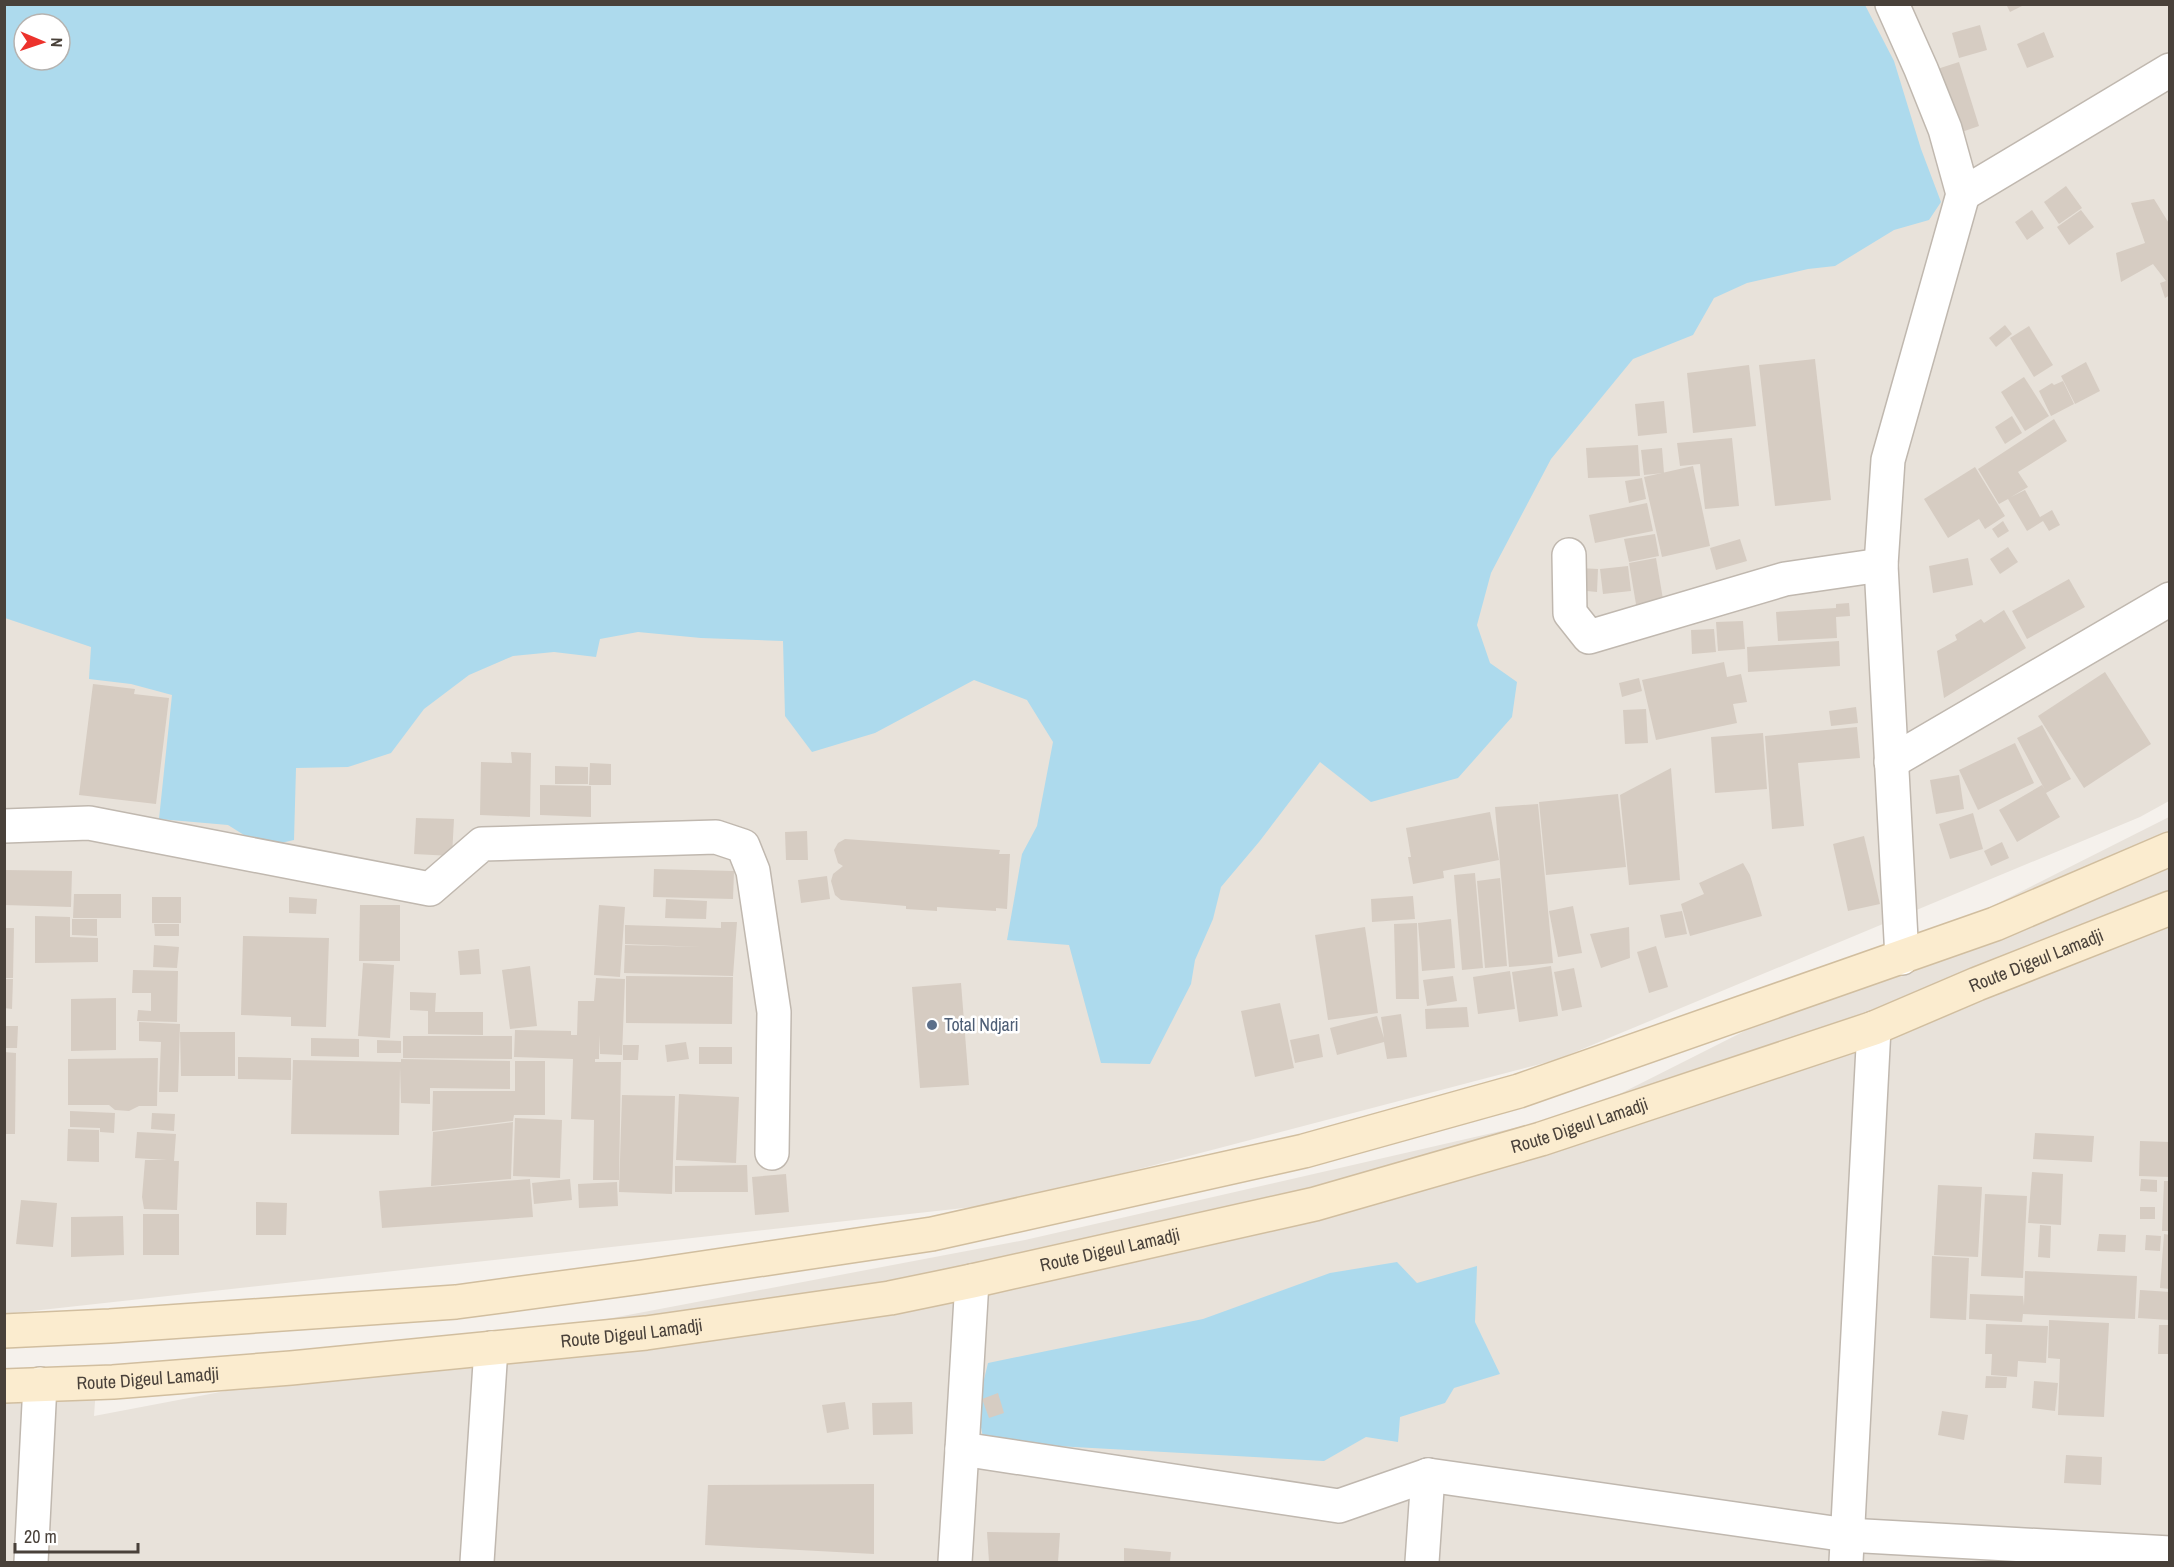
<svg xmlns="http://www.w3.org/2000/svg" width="2174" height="1567" font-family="'Archivo Narrow',sans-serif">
  <rect width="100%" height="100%" fill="#f5f1ec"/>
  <g fill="#e8e2da" fill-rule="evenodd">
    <path d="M4,5H2169V801L2140,817L1556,1060L1009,1203L5,1314ZM24,24H60V60H24Z"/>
    <polygon points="2169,817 2169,1562 5,1562 4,1390 96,1388 94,1416 1025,1240 1584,1112"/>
  </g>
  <g fill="#addaed" fill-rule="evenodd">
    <path d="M5,5H1865L1894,61L1921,149L1941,202L1929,220L1894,230L1835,266L1808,269L1747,283L1714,298L1693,335L1633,359L1551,459L1491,573L1477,625L1490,663L1517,682L1512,717L1458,778L1371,802L1320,762L1259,842L1221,887L1213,919L1195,960L1191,984L1150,1064L1101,1063L1069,945L1007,940L1022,854L1037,826L1053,742L1027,700L974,680L875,733L812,752L785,716L783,641L701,638L638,632L600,639L596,657L554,652L513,656L469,675L424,709L391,753L348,767L296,768L294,840L263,847L228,825L159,819L172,695L131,684L89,679L91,647L5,618ZM24,24H60V60H24Z"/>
    <polygon points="1397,1262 1417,1283 1477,1266 1475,1322 1500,1374 1454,1388 1445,1403 1400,1417 1398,1442 1366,1437 1324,1461 984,1442 977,1408 988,1363 1203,1319 1330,1273"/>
  </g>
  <g fill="#d6ccc2">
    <polygon points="2006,4 2026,4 2010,12"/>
    <polygon points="1980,25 1987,50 1959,58 1952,33"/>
    <polygon points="2044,32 2054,57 2027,68 2017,44"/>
    <polygon points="1959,62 1979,126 1953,135 1931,71"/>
    <polygon points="2066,186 2082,208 2059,224 2044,202"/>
    <polygon points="2154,199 2170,225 2170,295 2165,298 2160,283 2166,281 2153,264 2121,282 2116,253 2145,243 2131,203"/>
    <polygon points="2032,210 2044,228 2027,240 2015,222"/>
    <polygon points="2081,210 2094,227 2069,245 2057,227"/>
    <polygon points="2005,325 2012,334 1996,347 1989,338"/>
    <polygon points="2029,326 2053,365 2034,377 2010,338"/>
    <polygon points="1815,359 1831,500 1775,506 1759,365"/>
    <polygon points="2086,362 2100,391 2075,404 2061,376"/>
    <polygon points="1749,365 1756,426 1693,433 1687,373"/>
    <polygon points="2024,377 2049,416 2025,431 2001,392"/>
    <polygon points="2063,381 2074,404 2051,416 2039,391 2052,383 2054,385"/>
    <polygon points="1664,401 1667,433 1638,436 1635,404"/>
    <polygon points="2012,416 2022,433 2005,444 1995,427"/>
    <polygon points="2054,419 2067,441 2018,472 2028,487 2011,497 2025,490 2040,517 2052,510 2060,525 2049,531 2043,521 2027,531 2008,499 1999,504 1978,469"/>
    <polygon points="1732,438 1739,506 1705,509 1700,464 1680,466 1677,443"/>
    <polygon points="1638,445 1640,476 1588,478 1586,448"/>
    <polygon points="1662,448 1664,473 1644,475 1641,450"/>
    <polygon points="1693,466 1710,546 1662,557 1644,477"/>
    <polygon points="1975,467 2005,516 1985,529 1979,519 1948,538 1924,499"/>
    <polygon points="1642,478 1646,499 1629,503 1625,481"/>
    <polygon points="1647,503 1653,531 1595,543 1589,515"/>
    <polygon points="2003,521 2009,531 1998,538 1992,529"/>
    <polygon points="1655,534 1659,556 1629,562 1624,539"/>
    <polygon points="1740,539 1747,561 1716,570 1710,548"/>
    <polygon points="2008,547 2018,562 2000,574 1990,559"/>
    <polygon points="1656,558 1665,611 1638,616 1629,563"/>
    <polygon points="1968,558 1973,585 1933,593 1929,566"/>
    <polygon points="1628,566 1631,591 1603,594 1600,569"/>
    <polygon points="1579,568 1598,569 1597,592 1577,590"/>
    <polygon points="2069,579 2085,607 2027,639 2012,611"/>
    <polygon points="1849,603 1850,616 1836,617 1837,638 1778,641 1776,612 1836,608 1836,604"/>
    <polygon points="2004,610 2026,648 1944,698 1937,651 1957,640 1955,635 1981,619 1984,623"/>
    <polygon points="1743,621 1745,649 1718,651 1716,622"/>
    <polygon points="1714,629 1716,652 1692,654 1691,630"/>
    <polygon points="1839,641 1840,666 1748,672 1747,647"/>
    <polygon points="1724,662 1727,677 1741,674 1747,702 1733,704 1737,723 1656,740 1642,680"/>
    <polygon points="2105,672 2151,744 2084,788 2038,716"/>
    <polygon points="1639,678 1642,691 1622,697 1619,683"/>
    <polygon points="93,684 135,689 134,694 169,698 156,804 79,795"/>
    <polygon points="1856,707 1858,723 1831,726 1829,711"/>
    <polygon points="1646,709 1648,743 1625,744 1623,710"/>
    <polygon points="2042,725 2071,779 2046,793 2060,817 2017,842 1999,810 2042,785 2045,790 2017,738"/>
    <polygon points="1857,727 1860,758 1798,763 1804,826 1772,829 1765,736"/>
    <polygon points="1763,733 1767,789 1715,793 1711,737"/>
    <polygon points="2015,743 2034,783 1978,810 1959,770"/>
    <polygon points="511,752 531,753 530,817 480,815 481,762 512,763"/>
    <polygon points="590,763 611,764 611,785 589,785"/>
    <polygon points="555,766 588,767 588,784 555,784"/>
    <polygon points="1671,768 1680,880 1629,885 1620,795"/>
    <polygon points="1959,775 1964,809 1936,814 1930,780"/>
    <polygon points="540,785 591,786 591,817 540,815"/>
    <polygon points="1618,794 1626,867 1546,875 1539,802"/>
    <polygon points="1538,804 1553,963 1509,967 1495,807"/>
    <polygon points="1490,812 1499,860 1443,871 1444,878 1413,884 1408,857 1411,857 1406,828"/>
    <polygon points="1973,813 1983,849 1950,859 1939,824"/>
    <polygon points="416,818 454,819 452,856 414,854"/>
    <polygon points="807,831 808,860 786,860 785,832"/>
    <polygon points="1864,836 1880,904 1848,911 1833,844"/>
    <polygon points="845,839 1000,850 999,854 1010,854 1007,909 996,908 996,911 937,907 937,911 906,909 906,906 841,900 835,895 831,881 833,874 843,866 838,863 834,850 838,843"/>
    <polygon points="2002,842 2009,858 1991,866 1984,851"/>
    <polygon points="1743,863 1750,875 1762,916 1690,936 1681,904 1704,894 1699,883"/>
    <polygon points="654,869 734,871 733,899 653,897"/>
    <polygon points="4,870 72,871 71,907 4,905"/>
    <polygon points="1475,873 1483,968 1462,970 1454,875"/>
    <polygon points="827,876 830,899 801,903 798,880"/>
    <polygon points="1500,878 1507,966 1485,968 1477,881"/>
    <polygon points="74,894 121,894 121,918 73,918"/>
    <polygon points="1413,896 1415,919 1372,922 1371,899"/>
    <rect x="152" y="897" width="29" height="26"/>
    <polygon points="289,897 317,899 316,914 289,913"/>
    <polygon points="666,899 707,901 706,919 665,918"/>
    <polygon points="360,905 400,905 400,961 359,961"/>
    <polygon points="599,905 625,907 620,977 594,975"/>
    <polygon points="1573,906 1582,953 1558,957 1549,911"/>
    <polygon points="1682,911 1687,934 1665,938 1660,915"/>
    <polygon points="35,916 70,917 70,937 98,938 98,962 35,963"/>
    <polygon points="72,919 97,919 97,936 72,935"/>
    <polygon points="1451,919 1455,968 1422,971 1418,923"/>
    <polygon points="721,922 737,922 733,976 624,973 625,945 702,947 625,944 625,925 721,928"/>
    <polygon points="1417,923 1419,999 1396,999 1394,924"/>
    <polygon points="154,924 179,924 179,936 155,936"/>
    <polygon points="1365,927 1378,1013 1328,1020 1315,935"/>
    <polygon points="1629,927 1630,958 1601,968 1590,934"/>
    <polygon points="4,928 14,928 13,978 4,978"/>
    <polygon points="243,936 329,938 326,1027 291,1026 291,1017 241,1015"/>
    <polygon points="154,945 179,947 177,968 153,967"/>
    <polygon points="1656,946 1668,987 1649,993 1637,952"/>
    <polygon points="479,949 481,974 460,975 458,951"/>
    <polygon points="363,963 394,965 390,1038 358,1036"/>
    <polygon points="530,966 537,1026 510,1029 502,970"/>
    <polygon points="1551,966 1558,1016 1519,1022 1512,972"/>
    <polygon points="1574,968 1582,1007 1562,1011 1554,972"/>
    <polygon points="133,970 178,971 177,1022 137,1021 138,1010 151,1011 151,993 132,993"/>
    <polygon points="1510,971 1515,1009 1478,1014 1473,977"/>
    <polygon points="626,976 733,977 732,1024 626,1023"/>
    <polygon points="1453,976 1457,1001 1427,1006 1423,980"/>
    <polygon points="596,978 625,979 622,1055 600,1054 599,1035 599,1059 595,1059 595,1062 621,1062 619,1180 593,1180 594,1120 571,1119 573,1059 514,1057 515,1030 571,1031 571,1035 577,1035 578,1001 594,1001"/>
    <polygon points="4,979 13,979 12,1009 4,1008"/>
    <polygon points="961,983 969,1085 920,1088 912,987"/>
    <polygon points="410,992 436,993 435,1012 483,1012 483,1035 428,1034 428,1011 410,1010"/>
    <polygon points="116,998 116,1050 71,1051 71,999"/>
    <polygon points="1280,1003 1294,1068 1255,1077 1241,1011"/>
    <polygon points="1467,1007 1469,1027 1426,1029 1425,1009"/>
    <polygon points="1401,1014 1407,1057 1387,1059 1384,1042 1337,1055 1330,1028 1377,1016 1384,1038 1381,1017"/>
    <polygon points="139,1022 180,1024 178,1092 159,1092 161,1042 139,1041"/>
    <polygon points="4,1026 18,1026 17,1048 4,1048"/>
    <polygon points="180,1032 235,1032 235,1076 181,1076"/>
    <polygon points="1319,1034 1323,1057 1295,1063 1290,1040"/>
    <polygon points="403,1036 512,1036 512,1059 403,1058"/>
    <polygon points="311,1038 359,1039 359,1057 311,1056"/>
    <polygon points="377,1040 401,1041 401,1053 377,1053"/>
    <polygon points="686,1042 689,1059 667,1062 665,1045"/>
    <polygon points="623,1045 639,1045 638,1060 623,1060"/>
    <rect x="699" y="1047" width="33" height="17"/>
    <polygon points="4,1052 16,1053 15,1134 4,1134"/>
    <polygon points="238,1057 291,1058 291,1080 238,1079"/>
    <polygon points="158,1058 157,1106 139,1106 129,1111 115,1110 109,1105 68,1105 68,1059"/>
    <polygon points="401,1059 510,1061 510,1089 430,1088 430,1104 401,1103 400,1067 399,1135 291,1134 293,1060 401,1062"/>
    <polygon points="515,1061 545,1061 545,1115 514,1115 513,1121 432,1131 433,1091 515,1091"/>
    <polygon points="679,1094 739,1097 736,1163 676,1160"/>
    <polygon points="622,1095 675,1096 672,1194 619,1192"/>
    <polygon points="70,1111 115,1113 114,1133 100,1132 100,1128 70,1127"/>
    <polygon points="152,1113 175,1114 174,1131 151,1129"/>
    <polygon points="515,1118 562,1120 560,1178 513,1176"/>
    <polygon points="513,1122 511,1179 431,1186 433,1132"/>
    <polygon points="68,1129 99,1130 99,1162 67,1161"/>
    <polygon points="137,1132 176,1134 174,1161 179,1161 177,1210 144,1209 142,1197 145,1160 167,1160 135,1158"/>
    <polygon points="2035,1133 2094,1136 2092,1162 2033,1159"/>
    <polygon points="2140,1141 2170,1142 2170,1177 2139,1176"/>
    <polygon points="747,1165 748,1192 675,1192 675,1166"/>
    <polygon points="2032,1172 2063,1174 2061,1225 2028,1223"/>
    <polygon points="786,1174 789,1212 755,1215 752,1177"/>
    <polygon points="530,1179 533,1217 382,1228 379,1191"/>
    <polygon points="570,1179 572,1200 534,1204 532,1183"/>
    <polygon points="2141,1179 2157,1180 2157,1192 2140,1191"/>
    <polygon points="2164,1181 2170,1181 2170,1231 2162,1231"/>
    <polygon points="617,1182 618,1206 579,1208 578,1184"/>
    <polygon points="1938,1185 1982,1187 1978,1257 1934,1255"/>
    <polygon points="1985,1194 2027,1196 2023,1278 1981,1276"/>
    <polygon points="21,1200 57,1203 53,1247 16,1244"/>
    <polygon points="256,1202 287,1203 286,1235 256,1235"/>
    <rect x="2140" y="1207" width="15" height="12"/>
    <rect x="143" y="1214" width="36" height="41"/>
    <polygon points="123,1216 124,1255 71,1257 71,1217"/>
    <polygon points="2040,1225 2051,1226 2050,1258 2038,1257"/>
    <polygon points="2099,1234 2126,1235 2125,1252 2097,1251"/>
    <polygon points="2164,1234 2170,1235 2170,1289 2160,1288"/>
    <polygon points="2146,1235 2161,1236 2160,1251 2145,1250"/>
    <polygon points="1932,1256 1969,1258 1966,1320 1930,1318"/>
    <polygon points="2025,1271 2137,1276 2135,1319 2023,1314 2022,1322 1969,1319 1970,1294 2023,1296 2024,1306"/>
    <polygon points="2140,1290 2170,1292 2170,1320 2138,1318"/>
    <polygon points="2049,1320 2109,1323 2104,1417 2058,1415 2060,1359 2048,1358"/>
    <polygon points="1986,1324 2048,1326 2046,1363 2018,1361 2017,1377 1991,1375 1992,1354 1985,1354"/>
    <polygon points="2159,1325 2170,1325 2170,1354 2158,1354"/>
    <polygon points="1986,1376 2007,1377 2006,1388 1985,1388"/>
    <polygon points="2034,1381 2058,1383 2055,1411 2032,1408"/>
    <polygon points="998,1393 1004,1413 989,1418 982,1399"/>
    <polygon points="845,1402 849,1429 827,1433 822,1405"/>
    <polygon points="912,1402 913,1434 873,1435 872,1403"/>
    <polygon points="1942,1411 1968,1415 1964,1440 1938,1435"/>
    <polygon points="2066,1455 2102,1457 2101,1485 2064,1483"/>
    <polygon points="874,1484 874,1554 705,1545 708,1485"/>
    <polygon points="987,1532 1060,1533 1058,1562 989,1562"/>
    <polygon points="1124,1548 1171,1552 1170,1562 1124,1562"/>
  </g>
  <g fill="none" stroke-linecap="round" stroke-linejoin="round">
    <defs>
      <g id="street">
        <polyline points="1892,4 1921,69 1945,129 1963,194 1888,460 1881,565 1902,958"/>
        <polyline points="1963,194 2170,70"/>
        <polyline points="1569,555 1570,613 1589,637 1785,579 1881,565"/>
        <polyline points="1891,762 2170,599"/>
        <polyline points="4,826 89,823 430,889 482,844 716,837 743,846 753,871 774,1012 772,1153"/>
        <polyline points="972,1281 962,1449 1339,1506 1428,1475 1847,1535 2170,1553"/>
        <polyline points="31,1562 40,1384"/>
        <polyline points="477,1562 491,1348"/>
        <polyline points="955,1562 962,1449"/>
        <polyline points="1422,1562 1428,1475"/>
        <polyline points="1846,1562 1874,1028"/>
      </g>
      <g id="secondary">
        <polyline points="4,1331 110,1326 456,1302 642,1277 932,1234 1304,1151 1519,1091 1995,924 2170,849"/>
        <path id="s1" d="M4,1386L113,1382L291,1368L646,1333L890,1298L972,1281L1315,1204L1541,1139L1874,1028L1977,984L2170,908"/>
      </g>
    </defs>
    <use href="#street" stroke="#c0b8af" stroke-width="36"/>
    <use href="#secondary" stroke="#d1be9f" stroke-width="36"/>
    <use href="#street" stroke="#fff" stroke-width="33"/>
    <use href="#secondary" stroke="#fbeccf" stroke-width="33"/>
  </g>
  <circle fill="#5c6f8a" stroke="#fff" stroke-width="2" cx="932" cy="1025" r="6"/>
  <g text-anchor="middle" stroke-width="5" stroke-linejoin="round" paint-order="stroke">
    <g font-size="18" fill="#49413a" stroke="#fff">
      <text dy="6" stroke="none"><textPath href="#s1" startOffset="2088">Route Digeul Lamadji</textPath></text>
      <text dy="6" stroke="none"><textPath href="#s1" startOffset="1602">Route Digeul Lamadji</textPath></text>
      <text dy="6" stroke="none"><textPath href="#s1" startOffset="1116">Route Digeul Lamadji</textPath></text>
      <text dy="6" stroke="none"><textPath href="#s1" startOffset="630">Route Digeul Lamadji</textPath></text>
      <text dy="6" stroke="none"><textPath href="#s1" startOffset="144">Route Digeul Lamadji</textPath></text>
    </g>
    <g font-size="18" fill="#4e5e75" stroke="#fff" text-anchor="start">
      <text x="944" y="1031">Total Ndjari</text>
    </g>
  </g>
  <rect width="2174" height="1567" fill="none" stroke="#49413a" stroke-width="12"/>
  <g transform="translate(42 42) rotate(92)"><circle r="28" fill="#ffffff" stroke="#b6b3b0" stroke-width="1.5"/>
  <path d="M0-4.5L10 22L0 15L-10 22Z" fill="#ec322c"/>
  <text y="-9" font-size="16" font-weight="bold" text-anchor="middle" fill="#49413a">N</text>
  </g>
  <path d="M15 1543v9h123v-9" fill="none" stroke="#49413a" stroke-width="3"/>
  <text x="24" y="1543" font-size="18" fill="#49413a" stroke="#ffffff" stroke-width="4.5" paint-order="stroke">20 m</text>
</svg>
